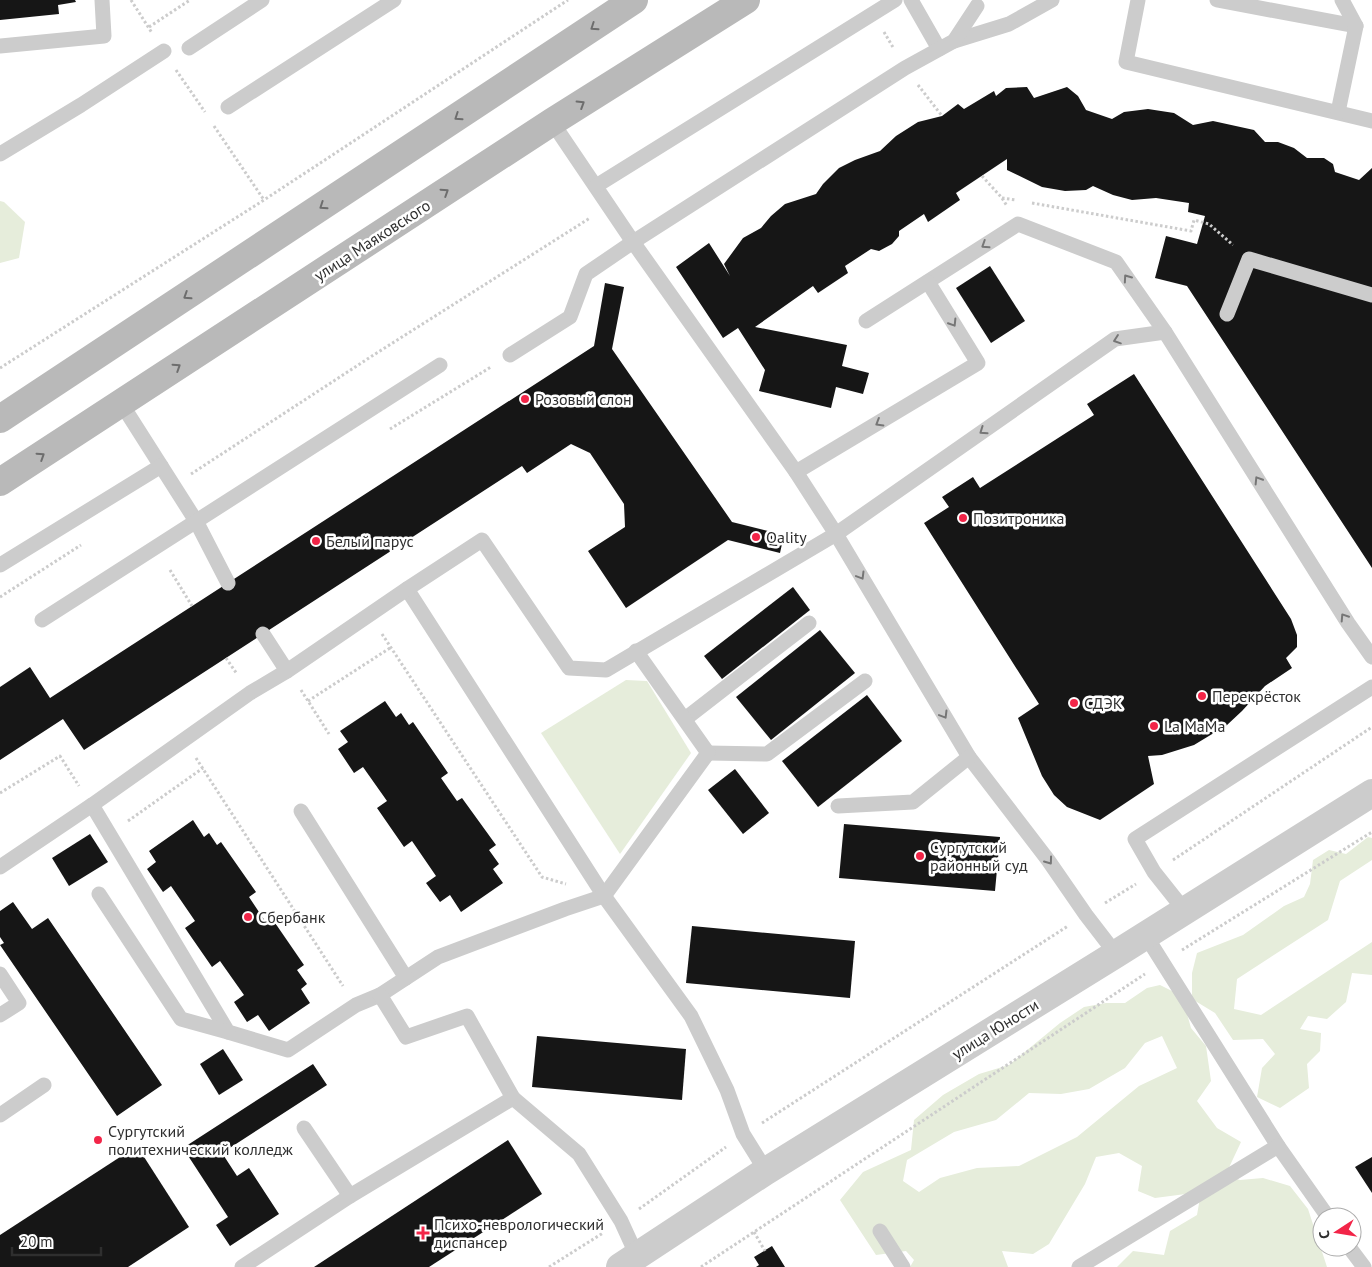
<svg xmlns="http://www.w3.org/2000/svg" width="1372" height="1267" font-family="'PT Sans',sans-serif">
  <rect width="100%" height="100%" fill="#fff"/>
  <g fill="#e6eddb" fill-rule="evenodd">
    <polygon points="0,201 4,202 25,222 19,258 0,263"/>
    <polygon points="626,680 647,681 691,753 620,854 541,733"/>
    <polygon points="1368,837 1372,838 1372,860 1340,881 1328,920 1237,979 1234,1009 1261,1015 1372,942 1372,975 1352,973 1346,1002 1327,1019 1308,1016 1300,1029 1321,1033 1320,1051 1307,1064 1309,1088 1280,1108 1257,1097 1262,1068 1275,1054 1263,1039 1233,1040 1215,1013 1192,999 1192,973 1197,953 1243,935 1284,906 1304,897 1310,884 1313,860 1329,850 1346,854"/>
    <path d="M1160,985L1182,996L1191,1028L1206,1046L1211,1081L1197,1101L1217,1128L1241,1142L1225,1176L1240,1180L1263,1178L1290,1186L1308,1209L1327,1267H1117L1133,1251L1164,1255L1170,1231L1197,1215L1201,1192L1155,1198L1138,1191L1142,1166L1119,1153L1096,1157L1085,1184L1049,1244L1033,1254L1002,1251L1008,1267H910L914,1260L906,1251L876,1255L840,1200L863,1172L911,1150L914,1120L943,1095L979,1074L1009,1065L1060,1023L1084,1007L1106,1003H1125L1147,988ZM1162,1036L1177,1068L1139,1086L1077,1137L1019,1166L977,1168L940,1178L919,1192L903,1181L907,1160L954,1132L996,1120L1029,1093L1061,1094L1089,1089L1125,1068L1145,1043Z"/>
  </g>
  <g fill="#161616">
    <polygon points="0,0 75,0 76,2 58,5 59,14 0,20"/>
    <polygon points="1027,87 1034,98 1067,87 1078,96 1086,110 1112,119 1124,112 1148,109 1174,113 1193,125 1213,121 1254,130 1265,142 1278,142 1294,148 1307,158 1324,158 1333,164 1335,172 1359,180 1372,168 1372,568 1187,286 1155,278 1166,236 1197,244 1205,216 1188,212 1189,203 1156,198 1132,200 1113,195 1093,186 1086,190 1065,191 1042,187 1007,170 1007,159 956,193 960,200 928,222 924,214 899,231 899,236 892,244 879,251 871,249 845,266 848,273 818,293 813,286 755,327 847,345 842,366 869,373 863,394 836,387 831,408 759,391 765,370 738,328 723,338 676,267 709,243 730,276 724,264 743,238 761,228 771,216 785,204 816,194 823,184 839,168 855,160 880,151 896,136 918,122 942,116 958,104 964,109 994,91 996,96 1006,88"/>
    <polygon points="990,266 1025,321 991,343 956,288"/>
    <polygon points="605,283 624,287 612,349 732,522 784,535 780,553 728,540 626,608 588,551 625,527 624,504 590,453 571,444 527,473 522,466 84,750 63,719 0,760 0,687 30,667 50,698 594,346"/>
    <polygon points="1134,374 1291,619 1297,635 1297,647 1286,658 1292,668 1265,686 1242,711 1227,725 1194,745 1162,755 1148,756 1154,784 1100,820 1067,807 1054,795 1042,776 1018,718 1039,704 924,523 949,507 942,497 973,477 980,488 1094,415 1087,404"/>
    <polygon points="793,587 810,610 722,679 704,656"/>
    <polygon points="820,630 855,673 771,740 736,697"/>
    <polygon points="867,695 902,741 818,807 782,761"/>
    <polygon points="385,701 396,717 401,713 409,725 413,722 448,773 441,778 457,801 462,798 496,845 489,850 499,864 493,869 503,883 461,912 450,895 440,902 426,883 436,876 412,841 404,847 377,808 387,801 363,767 354,773 338,749 348,742 340,731"/>
    <polygon points="735,769 769,813 743,834 708,790"/>
    <polygon points="193,820 204,837 209,833 217,845 221,842 256,892 249,897 265,921 271,917 304,965 297,970 307,984 301,989 310,1003 269,1031 258,1015 247,1022 234,1002 244,995 220,961 212,967 185,928 195,921 171,886 163,892 147,869 156,862 149,851"/>
    <polygon points="844,824 1000,837 995,891 839,878"/>
    <polygon points="90,834 108,862 69,886 52,858"/>
    <polygon points="13,902 32,929 48,918 162,1085 117,1116 0,945 4,943 0,937 0,911"/>
    <polygon points="692,926 855,941 850,998 686,983"/>
    <polygon points="537,1036 686,1049 682,1100 532,1087"/>
    <polygon points="223,1049 243,1080 219,1095 200,1064"/>
    <polygon points="313,1064 327,1085 222,1153 237,1176 249,1168 279,1214 230,1246 216,1225 228,1217 183,1148"/>
    <polygon points="508,1140 542,1194 429,1267 314,1267"/>
    <polygon points="137,1146 189,1227 128,1267 0,1267 0,1235"/>
    <polygon points="1372,1157 1372,1193 1355,1167"/>
    <polygon points="772,1246 785,1267 756,1267 759,1265 754,1257"/>
  </g>
  <g fill="none" stroke-linecap="round" stroke-linejoin="round">
    <g stroke="#ccc" stroke-width="3" stroke-dasharray="2.5 2.5" stroke-linecap="butt">
      <polyline points="131,0 152,33"/>
      <polyline points="149,27 190,0"/>
      <polyline points="884,32 894,49"/>
      <polyline points="176,70 205,112"/>
      <polyline points="918,85 942,116"/>
      <polyline points="214,126 264,200"/>
      <polyline points="982,176 1002,198 1007,206"/>
      <polyline points="1002,198 1016,200"/>
      <polyline points="1032,203 1191,231 1194,220 1209,224 1233,245"/>
      <polyline points="0,368 264,200 568,0"/>
      <polyline points="390,429 491,367"/>
      <polyline points="191,474 372,356 590,218"/>
      <polyline points="170,570 192,606"/>
      <polyline points="0,597 81,545"/>
      <polyline points="382,634 542,877 566,884"/>
      <polyline points="226,658 237,674"/>
      <polyline points="301,690 329,734"/>
      <polyline points="308,701 390,648"/>
      <polyline points="196,758 343,986"/>
      <polyline points="0,793 60,756 79,786"/>
      <polyline points="128,821 203,768"/>
      <polyline points="1173,860 1372,727"/>
      <polyline points="1105,903 1136,884"/>
      <polyline points="1182,950 1372,832"/>
      <polyline points="762,1123 1068,926"/>
      <polyline points="639,1209 726,1147"/>
      <polyline points="754,1232 765,1251"/>
      <polyline points="549,1267 603,1233"/>
      <polyline points="701,1267 1145,974"/>
    </g>
    <g stroke="#ccc" stroke-width="15">
      <polyline points="911,0 939,49"/>
      <polyline points="1138,0 1126,62 1372,121"/>
      <polyline points="1217,0 1356,26"/>
      <polyline points="954,41 1009,24 1052,0"/>
      <polyline points="0,46 104,36 102,0"/>
      <polyline points="189,48 262,0"/>
      <polyline points="228,107 394,0"/>
      <polyline points="1338,112 1356,26 1342,0"/>
      <polyline points="552,122 633,242 796,472 836,534 969,757 1048,860 1086,915 1116,954"/>
      <polyline points="0,154 81,105 164,51"/>
      <polyline points="596,186 895,0"/>
      <polyline points="1227,314 1249,259 1372,295"/>
      <polyline points="866,321 1018,224 1116,262 1165,332 1348,623 1372,657"/>
      <polyline points="510,355 570,317 586,274 633,242 905,68 954,41 977,6"/>
      <polyline points="121,403 196,521 228,583"/>
      <polyline points="796,472 978,363 928,282"/>
      <polyline points="0,565 161,466"/>
      <polyline points="407,589 604,896 691,1016 727,1090 743,1134 766,1171"/>
      <polyline points="42,620 440,365"/>
      <polyline points="263,634 287,671"/>
      <polyline points="685,719 809,623"/>
      <polyline points="708,753 767,754 865,681"/>
      <polyline points="92,805 228,1032 288,1050 356,1005 380,995 438,957 565,909 604,896 708,753 636,651"/>
      <polyline points="838,806 913,802 969,757"/>
      <polyline points="301,811 406,978"/>
      <polyline points="0,867 92,805 250,693 287,671 407,589 482,540 569,668 606,670 836,534 1115,339 1165,332"/>
      <polyline points="99,894 181,1019 228,1032"/>
      <polyline points="1185,911 1154,872 1135,839 1372,687"/>
      <polyline points="1146,936 1278,1146 1328,1217"/>
      <polyline points="0,974 19,1003 0,1015"/>
      <polyline points="380,995 406,1037 467,1016 513,1098"/>
      <polyline points="0,1115 44,1085"/>
      <polyline points="304,1128 350,1196"/>
      <polyline points="880,1231 903,1267"/>
      <polyline points="1349,1247 1364,1267"/>
      <polyline points="242,1267 350,1196 513,1098 579,1154 621,1221 637,1256"/>
      <polyline points="1079,1267 1278,1146"/>
    </g>
    <polyline stroke="#ccc" stroke-width="28" points="620,1267 766,1171 1116,954 1372,793"/>
    <g stroke="#b9b9b9" stroke-width="28">
      <polyline points="0,419 634,0"/>
      <polyline points="0,482 552,122 746,0"/>
    </g>
  </g>
  <defs><path id="oneway-chevron" d="M-2-3.5L2.5 0L-2 3.5" fill="none" stroke-width="1.6" stroke-linecap="round" stroke-linejoin="round" transform="scale(1.25)"/></defs>
  <g stroke="#6d6d6d">
    <use href="#oneway-chevron" transform="translate(594 27) rotate(146)"/>
    <use href="#oneway-chevron" transform="translate(581 104) rotate(-32)"/>
    <use href="#oneway-chevron" transform="translate(458 117) rotate(146)"/>
    <use href="#oneway-chevron" transform="translate(445 192) rotate(-33)"/>
    <use href="#oneway-chevron" transform="translate(323 206) rotate(146)"/>
    <use href="#oneway-chevron" transform="translate(187 296) rotate(147)"/>
    <use href="#oneway-chevron" transform="translate(177 367) rotate(-33)"/>
    <use href="#oneway-chevron" transform="translate(41 456) rotate(-33)"/>
  </g>
  <g stroke="#767676">
    <use href="#oneway-chevron" transform="translate(985 245) rotate(147)"/>
    <use href="#oneway-chevron" transform="translate(1127 278) rotate(-125)"/>
    <use href="#oneway-chevron" transform="translate(953 323) rotate(58)"/>
    <use href="#oneway-chevron" transform="translate(1117 340) rotate(161)"/>
    <use href="#oneway-chevron" transform="translate(879 423) rotate(149)"/>
    <use href="#oneway-chevron" transform="translate(983 431) rotate(145)"/>
    <use href="#oneway-chevron" transform="translate(1258 480) rotate(-122)"/>
    <use href="#oneway-chevron" transform="translate(861 576) rotate(59)"/>
    <use href="#oneway-chevron" transform="translate(1344 617) rotate(-123)"/>
    <use href="#oneway-chevron" transform="translate(944 715) rotate(59)"/>
    <use href="#oneway-chevron" transform="translate(1049 861) rotate(54)"/>
  </g>
  <g fill="#f22548" stroke="#fff" stroke-width="2">
    <circle cx="525" cy="399" r="5"/>
    <circle cx="963" cy="518" r="5"/>
    <circle cx="756" cy="537" r="5"/>
    <circle cx="316" cy="541" r="5"/>
    <circle cx="1202" cy="696" r="5"/>
    <circle cx="1074" cy="703" r="5"/>
    <circle cx="1154" cy="726" r="5"/>
    <circle cx="920" cy="856" r="5"/>
    <circle cx="248" cy="917" r="5"/>
    <circle cx="98" cy="1140" r="5"/>
    <path d="M420.5 1225.5h5v5h5v5h-5v5h-5v-5h-5v-5h5z"/>
  </g>
  <g text-anchor="middle" stroke-width="5" stroke-linejoin="round" paint-order="stroke">
    <g font-size="16" fill="#2f2f2f" stroke="#fff">
      <text transform="translate(372 240) rotate(-33)" y="6">улица Маяковского</text>
      <text transform="translate(995 1029) rotate(-32)" y="6">улица Юности</text>
    </g>
    <g font-size="16" fill="#2f2f2f" stroke="#fff" text-anchor="start">
      <text x="535" y="405">Розовый слон</text>
      <text x="973" y="524">Позитроника</text>
      <text x="766" y="543">Qality</text>
      <text x="326" y="547">Белый парус</text>
      <text x="1212" y="702">Перекрёсток</text>
      <text x="1084" y="709">СДЭК</text>
      <text x="1164" y="732">La MaMa</text>
      <text x="930" y="853">Сургутский<tspan x="930" dy="18">районный суд</tspan></text>
      <text x="258" y="923">Сбербанк</text>
      <text x="108" y="1137">Сургутский<tspan x="108" dy="18">политехнический колледж</tspan></text>
      <text x="434" y="1230">Психо-неврологический<tspan x="434" dy="18">диспансер</tspan></text>
    </g>
  </g>
  <g transform="translate(1337 1232) rotate(258)"><circle r="24" fill="#ffffff" stroke="#acacac"/>
  <path d="M0-4L9 19L0 12L-9 19Z" fill="#f22548"/>
  <text y="-8" font-size="14" font-weight="bold" text-anchor="middle" fill="#2f2f2f">С</text>
  </g>
  <path d="M12 1247v8h89v-8" fill="none" stroke="#2f2f2f" stroke-width="2.5"/>
  <text x="20" y="1247" font-size="15" fill="#2f2f2f" stroke="#ffffff" stroke-width="4" paint-order="stroke">20 m</text>
</svg>
